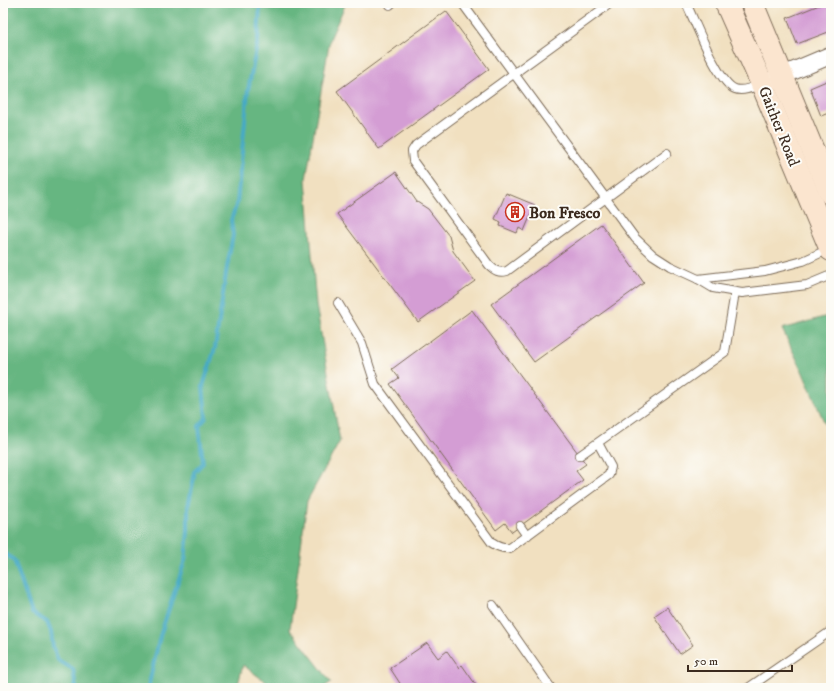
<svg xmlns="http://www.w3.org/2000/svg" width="834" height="691" font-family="'IM FELL DW Pica',serif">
  <rect width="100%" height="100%" fill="#fdfcf7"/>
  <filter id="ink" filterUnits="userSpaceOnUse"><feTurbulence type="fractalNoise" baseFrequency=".025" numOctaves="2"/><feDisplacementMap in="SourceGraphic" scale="8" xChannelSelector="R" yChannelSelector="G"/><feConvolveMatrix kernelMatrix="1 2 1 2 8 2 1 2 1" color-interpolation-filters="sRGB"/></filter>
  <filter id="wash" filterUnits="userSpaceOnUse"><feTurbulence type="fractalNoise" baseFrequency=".012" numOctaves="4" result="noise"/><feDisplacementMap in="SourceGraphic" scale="16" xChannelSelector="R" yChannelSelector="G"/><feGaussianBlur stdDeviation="0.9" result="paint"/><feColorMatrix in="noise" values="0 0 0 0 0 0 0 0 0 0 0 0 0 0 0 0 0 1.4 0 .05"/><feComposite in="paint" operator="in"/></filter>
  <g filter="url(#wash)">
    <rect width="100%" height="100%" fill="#f1e0c0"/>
    <g fill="#66b681" stroke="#507050">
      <polygon points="3,3 346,3 330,39 306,179 316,305 340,441 307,501 290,629 331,682 323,688 274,688 243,665 237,688 3,688"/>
      <polygon points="831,315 831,438 800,366 782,329"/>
    </g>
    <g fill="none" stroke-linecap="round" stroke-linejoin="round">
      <g stroke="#46aac5" stroke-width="4">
        <polyline points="3,552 14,560 32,613 47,622 51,632 53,647 58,660 73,669 76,688"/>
        <polyline points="148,688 160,636 185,560 188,531 188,507 194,477 194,472 203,463 199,426 206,418 203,386 215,348 227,267 233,235 231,220 237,203 248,90 258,40 260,3"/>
      </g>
    </g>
    <g id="blocks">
      <g fill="#d49dd4">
        <polygon points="824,3 831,3 831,31 797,44 787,18"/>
        <polygon points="446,11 489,69 379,149 337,91"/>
        <polygon points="831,79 831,112 821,116 810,88"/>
        <polygon points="396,172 417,202 428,209 449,236 453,251 475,281 418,322 337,214"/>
        <polygon points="506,193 535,205 524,231 519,228 517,233 500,226 501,222 495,219"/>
        <polygon points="601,224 644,283 534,362 491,304"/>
        <polygon points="472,310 586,464 576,471 583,480 512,532 505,523 496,530 390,384 399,378 392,369"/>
        <polygon points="667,607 693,645 680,654 654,616"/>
        <polygon points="427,643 438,658 447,651 459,668 462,665 478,688 403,688 390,668"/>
      </g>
    </g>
  </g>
  <g filter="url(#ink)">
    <use href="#blocks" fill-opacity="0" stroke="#7b6a57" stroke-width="1"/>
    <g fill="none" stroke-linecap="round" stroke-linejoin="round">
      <defs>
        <g id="service">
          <polyline points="462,3 635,238 653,255 670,266 698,279 713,288 742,293 807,285 831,275"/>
          <path d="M686,3C695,21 718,83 735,89C743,92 754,87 762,84"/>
          <polyline points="390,5 392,3"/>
          <path d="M608,5L416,145L412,151L413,161L489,265C495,271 499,273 507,271L667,153"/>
          <polyline points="698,279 765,271 803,261 829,249"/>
          <path d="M338,303L362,343L375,384L492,543C498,547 504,549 510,548L609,475L611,467L598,443"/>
          <polyline points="579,456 725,352 735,292"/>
          <polyline points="520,526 527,536"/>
          <polyline points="493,605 551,688"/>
          <polyline points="748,688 831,631"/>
        </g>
        <polyline id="minor" points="772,80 831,55"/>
        <g id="secondary">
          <polyline points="726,3 762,84 831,250"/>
          <polyline points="752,3 831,194"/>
        </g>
      </defs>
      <use href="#service" stroke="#7b6a57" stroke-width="10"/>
      <use href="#minor" stroke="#7b6a57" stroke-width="19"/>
      <use href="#secondary" stroke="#7b6a57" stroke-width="24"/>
      <use href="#service" stroke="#fff" stroke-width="8"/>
      <use href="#minor" stroke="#fff" stroke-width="17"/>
      <use href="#secondary" stroke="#fbe5cf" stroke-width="22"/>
    </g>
  </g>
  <defs>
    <symbol id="building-ring" viewBox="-11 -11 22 22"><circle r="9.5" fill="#fdfcf7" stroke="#c8321e" stroke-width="1.5"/><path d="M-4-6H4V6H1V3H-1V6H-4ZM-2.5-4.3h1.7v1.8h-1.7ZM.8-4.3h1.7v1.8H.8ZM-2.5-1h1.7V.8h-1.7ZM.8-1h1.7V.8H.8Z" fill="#c8321e"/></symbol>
  </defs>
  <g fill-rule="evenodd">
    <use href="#building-ring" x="504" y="201" width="22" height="22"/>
  </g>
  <g text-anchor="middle" stroke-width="4" stroke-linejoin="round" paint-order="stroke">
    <g font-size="16" fill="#3b2a1e" stroke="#fdfcf7">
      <text transform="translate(780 126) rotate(68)" y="6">Gaither Road</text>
    </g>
    <g font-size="16" font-weight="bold" fill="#3b2a1e" stroke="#fdfcf7" text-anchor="start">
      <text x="529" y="218">Bon Fresco</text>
    </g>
  </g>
  <rect width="834" height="691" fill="none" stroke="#fdfcf7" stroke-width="16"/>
  <path d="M688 665v6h104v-6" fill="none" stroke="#3b2a1e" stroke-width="2"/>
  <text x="694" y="665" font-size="12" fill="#3b2a1e" stroke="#fdfcf7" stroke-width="3" paint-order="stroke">50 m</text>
</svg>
